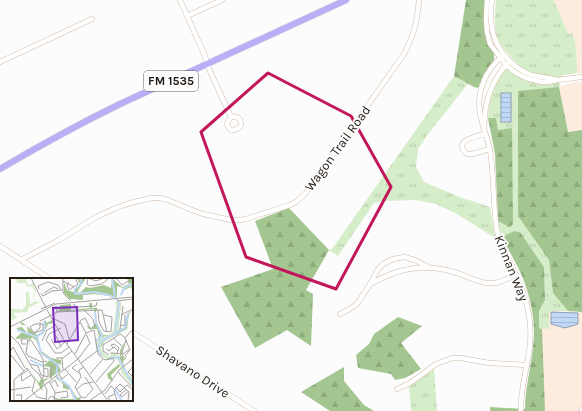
<svg xmlns="http://www.w3.org/2000/svg" width="582" height="411" font-family="Karla,sans-serif">
  <defs>
    <pattern id="grass-tufts" width="24" height="20" patternUnits="userSpaceOnUse"><rect width="24" height="20" fill="#d5edc8"/><path d="M3 7l-1-3M5 7V3M7 7l1-3M15 17l-1-3M17 17v-4M19 17l1-3" fill="none" stroke="#b7cbab"/></pattern>
    <pattern id="forest-firs" width="22" height="20" patternUnits="userSpaceOnUse"><rect width="22" height="20" fill="#a4c690"/><path d="M5 1l3.5 6h-7zM16 11l3.5 6h-7z" fill="#8daa7b"/></pattern>
    <pattern id="water-rules" width="6" height="5" patternUnits="userSpaceOnUse"><rect width="6" height="5" fill="#c1d8f7"/><path d="M0 2.5h6" fill="none" stroke="#a6b9d3"/></pattern>
  </defs>
  <rect width="100%" height="100%" fill="#fcfcfc"/>
  <g fill="#fdecdd">
    <polygon points="554,0 582,0 582,73 577,73 577,54 572,33 568,34"/>
    <polygon points="582,81 582,130 568,132 559,87 571,83"/>
    <polygon points="539,311 582,312 582,411 541,411"/>
  </g>
  <g fill="url(#grass-tufts)">
    <path d="M496,0H554L568,34L572,33C577,46 577,59 577,73L563,75L559,87L518,92V216L549,260L553,293L568,311H549V329L539,328V311L545,300L544,267L520,232L514,231L502,237L498,221L509,227L512,128L498,130L496,118H488C489,103 492,88 500,76C502,73 504,69 507,69C511,69 516,74 519,75L518,64C509,56 499,45 496,32C494,22 495,11 496,0Z"/>
    <polygon points="454,76 468,84 428,134 418,149 416,167 424,182 460,197 490,207 495,238 457,214 436,204 416,200 384,201 374,203 338,256 329,250 332,249"/>
    <polygon points="434,369 437,411 411,411 409,387"/>
  </g>
  <g fill="url(#forest-firs)">
    <polygon points="466,0 485,0 484,19 487,41 494,54 494,60 484,74 478,88 474,87 454,76"/>
    <polygon points="559,87 568,132 582,130 582,312 568,311 553,293 549,260 518,216 518,91"/>
    <polygon points="488,118 496,118 498,130 512,128 513,224 509,227 498,221 495,154"/>
    <polygon points="289,208 329,250 306,290 313,294 311,346 287,330 255,348 221,287 273,269 255,221"/>
    <path d="M514,231L520,232L544,267L545,300L539,311V328L542,329L545,411H490V407L525,409C525,388 531,368 533,347C536,326 532,304 525,284C520,268 509,252 502,237Z"/>
    <polygon points="398,317 422,326 401,343 421,369 405,378 395,380 391,374 358,368 356,355 369,344 374,334"/>
    <polygon points="344,367 344,381 364,405 374,411 330,411 301,392"/>
  </g>
  <g fill="url(#water-rules)" stroke="#92a0b3">
    <rect x="501" y="93" width="10" height="29"/>
    <polygon points="551,312 578,313 578,324 565,328 551,324"/>
  </g>
  <g fill="none" stroke-linecap="round" stroke-linejoin="round">
    <defs>
      <g id="minor">
        <path d="M180,0L205,56L209,69L231,117C222,125 231,135 240,127C243,121 238,115 231,117"/>
        <polyline points="487,0 486,20 487,32 490,44 506,65 516,73 526,78 542,82 548,82 557,80 582,77"/>
        <path d="M492,0C491,6 490,12 491,18C491,42 507,65 529,74C537,77 547,77 556,80"/>
        <polyline points="187,16 222,0"/>
        <path d="M504,55C485,69 475,94 481,118C484,131 490,144 491,157C494,181 493,206 497,231L499,239C515,273 534,304 530,344C528,366 520,388 521,411"/>
        <polyline points="0,62 92,19"/>
        <path d="M484,125C485,118 485,112 486,106C489,90 496,76 507,64"/>
        <path d="M485,134C477,136 451,141 467,154H472L490,149"/>
        <polyline points="0,246 50,279"/>
        <path d="M21,260L59,240L96,217L116,208L130,203L152,198H160L168,200L192,210L203,214L231,220H239L246,219L290,205L297,201L305,194L404,54C414,35 417,22 419,0"/>
        <path d="M370,284C389,274 408,266 430,268C438,268 447,270 454,272C468,276 481,285 496,283C503,281 510,278 516,275"/>
        <polyline points="340,314 348,310 357,304 370,284 377,271 383,264 393,259 404,257 415,260 430,268"/>
        <polyline points="132,332 254,411"/>
        <polyline points="397,389 410,383 424,373 436,364 452,358 461,358 489,363 527,365"/>
        <polyline points="582,411 582,410"/>
      </g>
      <path id="major" d="M0,169C39,146 79,124 120,104L346,0"/>
    </defs>
    <use href="#minor" stroke="#d1bba8" stroke-width="5.5"/>
    <use href="#major" stroke="#d8d6d5" stroke-width="7"/>
    <use href="#minor" stroke="#fff" stroke-width="4.5"/>
    <use href="#major" stroke="#bbaef7" stroke-width="6"/>
  </g>
  <path fill="none" stroke="#c2185b" stroke-width="3" stroke-linejoin="round" d="M268,73L351,116L391,187L336,289L246,257L201,132Z"/>
  <g text-anchor="middle" stroke-width="4" stroke-linejoin="round" paint-order="stroke">
    <rect fill="#fcfcfc" stroke="#655f5a" stroke-width="1" x="144" y="71" width="54" height="20" rx="3"/>
    <g font-size="12" font-weight="bold" fill="#241c15">
      <text x="171" y="85">FM 1535</text>
    </g>
    <g font-size="13" fill="#241c15" stroke="#fcfcfc">
      <text transform="translate(337 148) rotate(-54)" y="5">Wagon Trail Road</text>
      <text transform="translate(512 268) rotate(68)" y="5">Kinnan Way</text>
      <text transform="translate(193 371) rotate(33)" y="5">Shavano Drive</text>
    </g>
  </g>
  <g transform="translate(10 278)">
    <rect width="123" height="123" fill="#fcfcfc"/>
    <path d="M8,0H16L17,8V0L18,8L23,5L26,14L24,19L27,24L32,23L18,30V34L3,35L7,40L2,42V47L1,31H10L11,33L16,28V13L19,14L20,26L26,23L23,19L25,14L22,8L17,9L15,5H6L8,3L5,2Z" fill="#d5edc8"/>
    <path d="M67,0H76L67,14L70,15L76,9L80,10L94,7L101,10L102,0L112,9L119,6L117,0H123L122,12L121,9L114,12L110,19L113,10L107,8V19L85,16L73,17V22L60,21L54,15V4L57,12L63,14L70,6ZM79,25H82V30H88L85,35L86,44L93,57H101L104,52L107,25H111L108,52L115,49L117,36L123,32L119,36L117,51L95,63L90,70L94,77L99,79L103,76L110,79V73L114,64L111,78L114,81L117,77L116,80L120,82L116,80L113,84L116,94L123,101V108L112,95L111,87L101,97L103,104L98,100L97,96L110,85L106,80L98,82L85,65L89,58L87,51H79L76,47L81,50L86,45L84,31L48,34L50,27L61,26V32L80,30ZM35,42L37,45L42,42L44,45L38,46L34,55L28,58L30,72L41,80L51,82V87L48,85L51,93L33,104L32,113L22,95L29,105L30,102L39,100L40,89L33,88L40,82L31,76L26,62L22,59L18,66V75V66L19,60L5,61L12,54L6,50L12,49L18,56L17,48L10,46L12,44L27,57L34,53ZM47,97L50,103L60,109L67,120L71,119L70,123H46L44,121H64L60,112L53,110V106L46,100Z" fill="#a4c690"/>
    <path d="M111,23L108,54L103,59L92,65L90,70L98,79L101,78L100,74L108,77L116,94L123,101V108L112,95L108,82L103,80L98,82L88,75L85,65L87,61L103,55L107,27L104,24Z" fill="#d5edc8"/>
    <path fill="none" stroke="#c1d8f7" stroke-width="2" d="M102,0L105,18M64,12L72,5L70,0M64,13L66,16L85,14L99,17L107,21L109,25L105,56L91,63L87,70L92,78M111,17L114,10L122,6M85,34L86,44L92,58L86,63M7,52L27,59L31,75L48,87L46,96M105,56L115,50L118,36M27,59L35,52L34,43M98,81L108,79L123,107M20,82L33,88M46,98L59,108L66,123M105,111L112,123M50,123H64"/>
    <path fill="none" stroke="#a6a2a0" stroke-width="1" d="M21,0L36,30M53,0V15L61,23M94,0L86,3L78,0L77,6L80,8L92,6L99,0M106,0L112,7L120,2M122,0L123,12M53,3L64,9M59,4L57,7L59,12L68,6L65,0M29,11L28,8L38,4L48,7L51,12M31,15L33,18L42,13L52,12M34,15L44,9L48,11M107,23L123,21M63,26L67,29L86,28L87,24M31,31L45,25M37,32L54,62L98,123M74,32L83,41L85,49M88,32L89,44L94,53L101,54L102,39L94,37M46,34L92,32L97,54M111,37L123,31M42,40L55,46L59,61M30,43L47,34L46,28M70,44L76,55M25,46H33V52L24,55L20,49ZM110,48L115,47V37M0,49L46,26L123,19M51,50L39,56L36,62L45,75H51L59,69M110,51L113,28M24,55L30,50V44M0,57L9,66L22,90L29,96L37,112L36,123M46,58L51,69M103,60L112,68M41,61L47,71L55,64M21,62L33,81L34,97L33,99V100L31,101L34,98M32,63L37,52L43,49M16,66H12L11,61H18L16,75L18,78L32,84L37,83M57,66L71,42L75,40L81,52M103,70L101,67L104,66L109,70L107,75M96,71L99,73L104,69L108,73M0,74L3,69L15,90M101,75L113,76L120,71M65,76L76,55L84,52L88,76L95,82L103,80L104,83L86,104M1,77L14,93M99,77L93,73V67L110,56L116,60M46,80H53L62,73M52,80L53,92M113,80L120,72L115,60L123,51M113,80L112,74L116,62M68,81L80,65L76,56M71,85L87,73M20,86L28,88L31,97L38,99V91L33,90M67,86L62,90L69,95M123,88L118,94L123,99M55,91L66,104M18,92L11,97L12,103L21,97M108,94L121,108M49,96L52,101L58,96M80,96L93,81M71,99L65,109L71,119L75,120L83,111L75,99M71,99L69,92L74,89M41,101V89L44,87M39,103L45,114L44,123M41,105L45,102L48,109M106,109L110,114L117,107L123,112M117,111L110,117L112,119L119,113M0,112L21,109M66,112L73,106L83,104M45,115L57,113L58,119L50,120M95,116L101,108L104,111M6,117H12L11,123M4,123V102L17,90L25,102L22,113L27,119L36,121M14,123L68,81M37,123L41,118L51,123M79,123L95,112L109,92L123,81M100,123L98,119L105,116M107,123L104,112L110,106L119,114L118,123"/>
    <path fill="#7b2cbf" fill-opacity="0.15" stroke="#7b2cbf" stroke-width="2" d="M67,29L68,62L45,64L43,30Z"/>
    <rect width="123" height="123" fill="none" stroke="#241c15" stroke-width="2"/>
  </g>
</svg>
